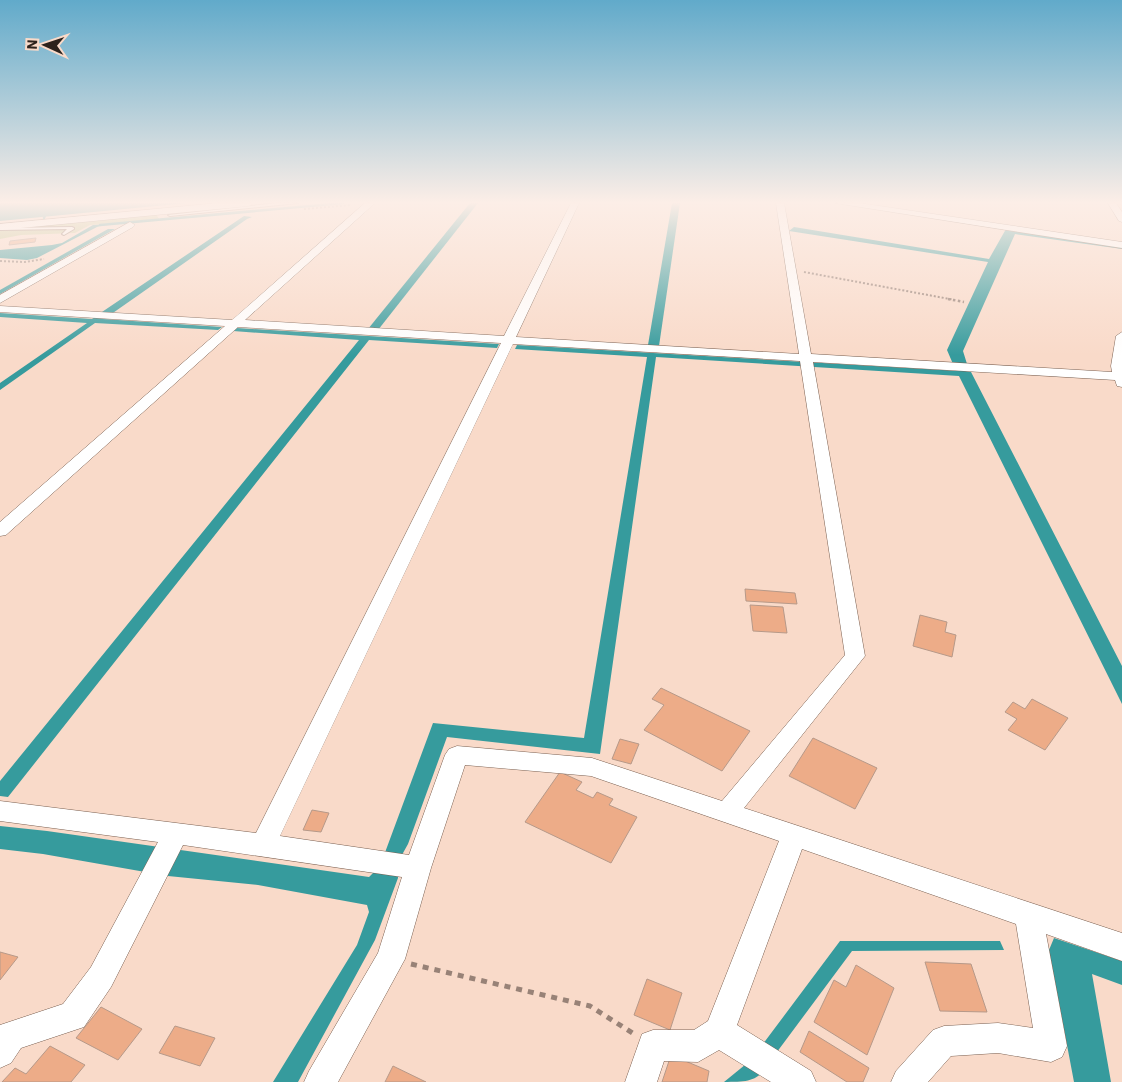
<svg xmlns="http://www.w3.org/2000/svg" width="1122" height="1082" font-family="'IBM Plex Sans',sans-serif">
  <rect width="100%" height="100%" fill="#f9dac9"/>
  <polygon fill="#c0c791" points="156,214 159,219 90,225 75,233 21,235 0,239 0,229"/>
  <g fill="#369b9d">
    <polygon points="0,203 187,203 0,221"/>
    <polygon points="470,203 478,203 378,330 368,329"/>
    <polygon points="672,203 680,203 659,346 648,345"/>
    <polygon points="244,216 252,217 247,219 110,315 99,314"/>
    <polygon points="108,224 97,227 37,258 27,260 0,258 0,250 52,245 62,243 93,225"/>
    <polygon points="794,227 989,259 1006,229 1122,246 1122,249 1015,234 963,351 967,364 963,364 966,371 971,372 1122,666 1122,704 959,376 656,357 600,754 447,737 408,844 398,862 398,878 375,940 298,1082 273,1082 357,945 369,912 367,905 258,885 168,876 43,854 0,849 0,826 47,831 369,877 380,866 433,723 584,738 647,357 515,349 517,345 960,371 953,364 947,350 988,262 789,231"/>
    <polygon points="108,229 115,229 0,294 0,290"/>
    <polygon points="0,313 92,319 95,317 105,317 103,319 222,327 218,330 95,323 0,390 0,383 87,323 0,317"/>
    <polygon points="237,328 499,344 497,348 369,340 8,797 0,796 0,781 359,340 233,331"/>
    <polygon points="1054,938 1122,961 1122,985 1092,974 1111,1082 1074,1082 1049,950"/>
    <path d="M840,941H1000L1004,950L852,951L771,1060C759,1082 749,1082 724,1082L751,1060Z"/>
  </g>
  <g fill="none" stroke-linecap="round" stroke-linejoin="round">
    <g stroke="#369b9d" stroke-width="2.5">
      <polyline points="44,218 49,203"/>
      <polyline points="100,225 343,203"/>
    </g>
  </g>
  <g fill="#edac88" stroke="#b69989">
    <polygon points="36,238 35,242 9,245 10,241"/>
    <polygon points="745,589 795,593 797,604 746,601"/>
    <polygon points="750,605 783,607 787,633 753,631"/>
    <polygon points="920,615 947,622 945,632 956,635 952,657 913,646"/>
    <polygon points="661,688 750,731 722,771 644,730 664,705 652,699"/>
    <polygon points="1032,699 1068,718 1045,750 1008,730 1017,719 1005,712 1013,702 1025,709"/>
    <polygon points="813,738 877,768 855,809 789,776"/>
    <polygon points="620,739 639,744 631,764 612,759"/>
    <polygon points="560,772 582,782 576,790 593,798 597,792 613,799 609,805 637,817 611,863 525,822"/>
    <polygon points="312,810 329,813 321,832 303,830"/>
    <polygon points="0,952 18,957 0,980"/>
    <polygon points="925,962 971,964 987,1012 940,1011"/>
    <polygon points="856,965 894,988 867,1055 814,1022 834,980 846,987"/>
    <polygon points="647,979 682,993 670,1030 634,1015"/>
    <polygon points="101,1007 142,1029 118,1060 76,1038"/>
    <polygon points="175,1026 215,1038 200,1066 159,1053"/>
    <polygon points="809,1031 869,1068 863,1082 847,1082 800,1052"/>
    <polygon points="50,1046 85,1065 71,1082 2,1082 15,1068 26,1074"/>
    <polygon points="671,1055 709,1071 707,1082 662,1082"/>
    <polygon points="393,1066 426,1082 385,1082"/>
  </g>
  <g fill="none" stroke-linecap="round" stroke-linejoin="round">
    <defs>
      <g id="service">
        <polygon points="278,203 298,203 170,216 168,215"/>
        <polygon points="72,227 74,228 74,229 64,235 62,234 67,229 0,230 0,228"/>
      </g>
      <g id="minor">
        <polygon points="218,203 253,203 249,206 0,230 0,224"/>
        <path d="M365,203H375L245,320L504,336L571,203H579L516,337L799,354L776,203H784L811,354L1112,372L1111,366L1116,336L1122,332V387L1117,386L1115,380L813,362L865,656L744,808L1122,933V961L1046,934L1067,1046L1062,1057L1051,1062L998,1053L951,1056L928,1082H891L896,1071L933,1030L944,1026L998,1023L1033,1028L1016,924L802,849L737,1025L811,1071L816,1082H771L719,1050L698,1062L664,1061L657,1082H625L642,1034L653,1030H694L708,1021L779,841L591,776L465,765L431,868L405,959L338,1082H304L309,1071L378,953L402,877L183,845L111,987L84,1027L21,1048L11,1063L0,1068V1025L63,1004L91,967L158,842L0,821V801L256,833L501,343L238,327L6,535L0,536V522L225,326L0,312V306L232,320ZM513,344L800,361L845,655L722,801L592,758L457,746L449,749L445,755L409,855L280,836Z"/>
        <polygon points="835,203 859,203 1122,242 1122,248"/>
        <polygon points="1108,203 1116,203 1122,212 1122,222 1119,221"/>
        <polygon points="130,222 135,225 133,227 0,303 0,295"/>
      </g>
    </defs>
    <use href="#service" stroke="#7b6152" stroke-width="2"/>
    <use href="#minor" stroke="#7b6152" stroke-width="1"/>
    <g stroke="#988277" stroke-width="2" stroke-dasharray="2 2" stroke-linecap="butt">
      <polyline points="304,209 350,205"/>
      <polyline points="0,261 25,262 44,259"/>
      <polyline points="804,272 955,300"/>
    </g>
    <polyline stroke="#988277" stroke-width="2.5" stroke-dasharray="2.5 2.5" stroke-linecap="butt" points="948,299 964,302"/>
    <polyline stroke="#988277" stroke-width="5" stroke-dasharray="6 6" stroke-linecap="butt" points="411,964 590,1006 634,1034"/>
    <use href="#service" fill="#fff" fill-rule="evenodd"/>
    <use href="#minor" fill="#fff" fill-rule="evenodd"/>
  </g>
  <linearGradient id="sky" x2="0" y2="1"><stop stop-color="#61aaca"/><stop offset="0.57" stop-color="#fceee7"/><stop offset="1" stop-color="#fceee7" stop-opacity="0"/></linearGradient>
  <rect width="1122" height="355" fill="url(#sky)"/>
  <g transform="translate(45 45) rotate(273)" stroke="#f9dac9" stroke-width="4" paint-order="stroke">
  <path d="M0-4L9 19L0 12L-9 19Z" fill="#2d221c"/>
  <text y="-8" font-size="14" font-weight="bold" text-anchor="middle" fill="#2d221c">N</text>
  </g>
</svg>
